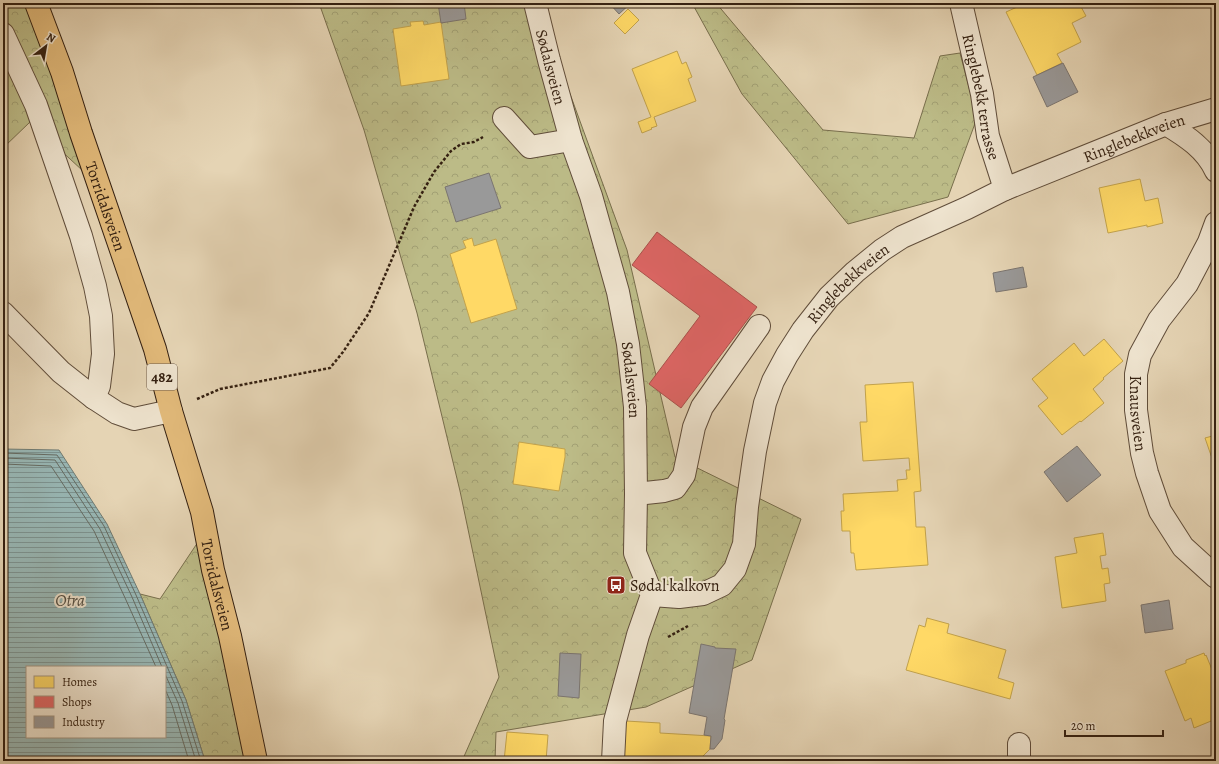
<svg xmlns="http://www.w3.org/2000/svg" width="1219" height="764" font-family="Alegreya,serif">
  <defs>
    <pattern id="forest-crowns" width="20" height="18" patternUnits="userSpaceOnUse"><rect width="20" height="18" fill="#bcbb87"/><path d="M2 6a3 3 0 1 1 6 0M12 15a3 3 0 1 1 6 0" fill="none" stroke="#a2a074"/></pattern>
    <pattern id="water-rules" width="6" height="5" patternUnits="userSpaceOnUse"><rect width="6" height="5" fill="#98b7b5"/><path d="M0 2.5h6" fill="none" stroke="#7d9492"/></pattern>
  </defs>
  <rect width="100%" height="100%" fill="#e5d4b4"/>
  <filter id="stains"><feTurbulence type="fractalNoise" baseFrequency=".005" numOctaves="4"/><feColorMatrix values="0 0 0 0 .2 0 0 0 0 .09 0 0 0 0 .02 0 0 0 .5 -.17"/></filter>
  <radialGradient id="worn" r=".72"><stop offset=".6" stop-color="#630" stop-opacity="0"/><stop offset="1" stop-color="#630" stop-opacity=".3"/></radialGradient>
  <g fill="url(#forest-crowns)" stroke="#786e4c">
    <polygon points="3,3 35,3 80,123 175,398 198,485 241,664 263,761 205,761 186,700 140,594 160,599 198,542 155,354 150,333 105,205 96,183 30,122 3,148"/>
    <polygon points="319,3 545,3 554,50 627,250 675,457 801,519 752,660 646,707 496,732 495,761 462,761 499,677 460,491 417,313 364,130"/>
    <polygon points="692,3 716,3 823,130 914,138 940,56 960,53 977,118 948,197 848,224 742,94"/>
  </g>
  <path fill="url(#water-rules)" stroke="#707b73" fill-rule="evenodd" d="M3,449L59,450L107,524L140,594L186,700L205,761H3ZM27,667H165V737H27Z"/>
  <g fill="#ffd966" stroke="#c2a24c">
    <polygon points="1026,3 1079,3 1086,16 1072,23 1081,42 1057,54 1062,63 1037,75 1006,12"/>
    <polygon points="628,9 639,20 625,34 614,23"/>
    <polygon points="423,21 424,25 441,22 449,79 401,86 393,29 411,26 410,22"/>
    <polygon points="677,51 682,64 686,62 692,77 688,79 696,101 654,117 657,126 651,128 652,129 642,133 638,122 651,117 632,69"/>
    <polygon points="1140,179 1145,201 1158,198 1163,223 1147,227 1147,225 1108,233 1099,188"/>
    <polygon points="472,238 474,246 496,239 517,309 471,323 450,254 466,248 463,241"/>
    <polygon points="1104,339 1123,361 1103,378 1104,379 1093,389 1104,403 1081,422 1080,421 1062,435 1038,406 1048,398 1032,379 1074,343 1084,356"/>
    <polygon points="913,382 921,491 914,492 916,527 925,527 928,565 856,570 854,553 851,553 850,531 842,531 841,511 844,511 843,494 898,491 897,480 907,479 906,470 910,470 909,458 863,461 860,422 867,422 865,385"/>
    <polygon points="1216,435 1216,464 1214,464 1205,438"/>
    <polygon points="519,442 565,449 565,457 559,491 513,484"/>
    <polygon points="1103,533 1106,555 1100,556 1102,569 1108,568 1110,583 1104,584 1106,601 1062,608 1055,557 1077,553 1074,538"/>
    <polygon points="927,618 949,624 947,633 1006,650 998,678 1014,683 1010,699 906,670 919,625 925,627"/>
    <polygon points="1204,653 1205,656 1206,655 1213,672 1216,671 1216,719 1194,728 1191,718 1185,721 1165,671 1186,663 1186,660"/>
    <polygon points="626,721 660,723 660,733 711,736 710,749 698,761 623,761"/>
    <polygon points="507,732 548,735 546,761 504,761"/>
  </g>
  <polygon fill="#e06666" stroke="#ac514c" points="657,232 757,307 681,408 649,384 700,316 632,265"/>
  <g fill="#999" stroke="#7b7570">
    <polygon points="438,3 464,3 466,19 441,23"/>
    <polygon points="609,3 631,3 619,14"/>
    <polygon points="1063,63 1078,92 1047,107 1033,77"/>
    <polygon points="489,173 501,208 456,222 445,187"/>
    <polygon points="1023,267 1027,287 996,292 993,273"/>
    <polygon points="1077,446 1101,475 1067,502 1044,472"/>
    <polygon points="1169,600 1173,629 1145,633 1141,605"/>
    <polygon points="701,644 715,647 715,648 736,649 724,719 725,720 722,739 714,749 710,749 711,736 704,735 707,717 689,713"/>
    <polygon points="560,653 581,654 579,698 558,696"/>
  </g>
  <g fill="none" stroke-linecap="round" stroke-linejoin="round">
    <g stroke="#666c63" stroke-width="1">
      <polyline points="3,453 57,455 104,526 136,595 182,701 201,761"/>
      <polyline points="3,458 55,460 100,529 132,597 162,667"/>
      <polyline points="3,464 51,466 94,531 126,600 156,667"/>
      <polyline points="165,674 178,703 196,761"/>
      <polyline points="165,689 172,705 189,761"/>
    </g>
    <defs>
      <g id="minor">
        <path id="s1" d="M535,3L549,60L571,140L591,196L618,292L628,344L635,407L636,494L635,553L652,595L638,635L615,721L613,761"/>
        <path id="s2" d="M961,3L982,94L988,136L1005,189"/>
        <polyline points="3,34 36,105 81,236 95,286 101,316 103,354 99,386 94,398"/>
        <polyline points="504,118 530,147 571,140"/>
        <path d="M1166,124C1186,136 1206,149 1216,171"/>
        <path id="s3" d="M1216,223L1209,242L1187,284L1159,320L1140,355L1136,374V410L1142,453L1147,473L1160,511L1183,547L1216,577"/>
        <polyline points="3,313 61,372 94,398 117,413 134,419 171,411"/>
        <polyline points="636,494 664,491 675,488 684,475 694,427 702,407 759,326"/>
        <path id="s4" d="M652,595L679,597L703,594L722,585L735,569L744,544L747,507L755,451L765,403L773,381L787,355L803,330L829,297L855,272L882,250L902,237L967,208L1005,189L1166,124L1216,109"/>
        <polyline points="1019,761 1019,744"/>
      </g>
      <g id="major">
        <path id="s5" d="M36,3L62,72L81,133L155,349L171,411L202,512L213,570L230,636L256,761"/>
      </g>
    </defs>
    <use href="#minor" stroke="#604d3a" stroke-width="24"/>
    <use href="#major" stroke="#342011" stroke-width="24"/>
    <g stroke="#342011" stroke-width="2.5" stroke-dasharray="3 2" stroke-linecap="butt">
      <polyline points="197,399 220,389 330,368 343,352 369,313 414,207 434,172 451,151 461,144 474,142 483,137"/>
      <polyline points="668,637 688,626"/>
    </g>
    <use href="#minor" stroke="#eee3ce" stroke-width="22"/>
    <use href="#major" stroke="#e2ba7a" stroke-width="22"/>
  </g>
  <defs>
    <symbol id="bus-square" viewBox="-11 -11 22 22"><rect x="-9" y="-9" width="18" height="18" rx="4" fill="#8f2418" stroke="#eee3ce"/><path d="M-5-6H5V4H4V6H2V4H-2V6H-4V4H-5ZM-3.5-4V0h7V-4ZM-3.5 1.2v1.5H-2V1.2ZM2 1.2v1.5H3.5V1.2Z" fill="#fff"/></symbol>
  </defs>
  <g fill-rule="evenodd">
    <use href="#bus-square" x="605" y="574" width="22" height="22"/>
  </g>
  <g text-anchor="middle" stroke-width="4" stroke-linejoin="round" paint-order="stroke">
    <rect fill="#eee3ce" stroke="#6c5a4a" stroke-width="1" x="147" y="364" width="30" height="26" rx="3"/>
    <g font-size="15" font-weight="bold" fill="#342011">
      <text x="162" y="382">482</text>
    </g>
    <g font-size="16" fill="#342011" stroke="#eee3ce">
      <text dy="6" stroke="none"><textPath href="#s1" startOffset="66">Sødalsveien</textPath></text>
      <text dy="6" stroke="none"><textPath href="#s2" startOffset="96">Ringlebekk terrasse</textPath></text>
      <text dy="6" stroke="none"><textPath href="#s4" startOffset="734">Ringlebekkveien</textPath></text>
      <text dy="6" stroke="none"><textPath href="#s5" startOffset="215">Torridalsveien</textPath></text>
      <text dy="6" stroke="none"><textPath href="#s4" startOffset="410">Ringlebekkveien</textPath></text>
      <text dy="6" stroke="none"><textPath href="#s1" startOffset="390">Sødalsveien</textPath></text>
      <text dy="6" stroke="none"><textPath href="#s3" startOffset="212">Knausveien</textPath></text>
      <text dy="6" stroke="none"><textPath href="#s5" startOffset="610">Torridalsveien</textPath></text>
    </g>
    <g font-size="16" fill="#342011" stroke="#eee3ce" text-anchor="start">
      <text x="630" y="591">Sødal kalkovn</text>
    </g>
    <g font-size="17" font-style="italic" fill="#524d42" stroke="#eee3ce">
      <text x="70" y="606">Otra</text>
    </g>
  </g>
  <rect width="1219" height="764" fill="none" stroke="#e5d4b4" stroke-width="16"/>
  <rect x="4" y="4" width="1211" height="756" fill="none" stroke="#342011" stroke-width="2"/>
  <rect x="8" y="8" width="1203" height="748" fill="none" stroke="#342011"/>
  <rect x="26" y="666" width="140" height="72" fill="#eee3ce" stroke="#a49582"/>
  <rect x="34" y="676" width="20" height="12" fill="#ffd966" stroke="#a49582"/>
  <text x="62" y="686" font-size="12" fill="#342011">Homes</text>
  <rect x="34" y="696" width="20" height="12" fill="#e06666" stroke="#a49582"/>
  <text x="62" y="706" font-size="12" fill="#342011">Shops</text>
  <rect x="34" y="716" width="20" height="12" fill="#999999" stroke="#a49582"/>
  <text x="62" y="726" font-size="12" fill="#342011">Industry</text>
  <g transform="translate(46 46) rotate(31)" stroke="#eee3ce" stroke-width="3" paint-order="stroke">
  <path d="M0-3L7 15L0 10L-7 15Z" fill="#342011"/>
  <text y="-6" font-size="11" font-weight="bold" text-anchor="middle" fill="#342011">N</text>
  </g>
  <path d="M1065 730v6h98v-6" fill="none" stroke="#342011" stroke-width="2"/>
  <text x="1071" y="730" font-size="12" fill="#342011" stroke="#eee3ce" stroke-width="3" paint-order="stroke">20 m</text>
  <rect width="100%" height="100%" filter="url(#stains)"/>
  <rect width="100%" height="100%" fill="url(#worn)"/>
</svg>
